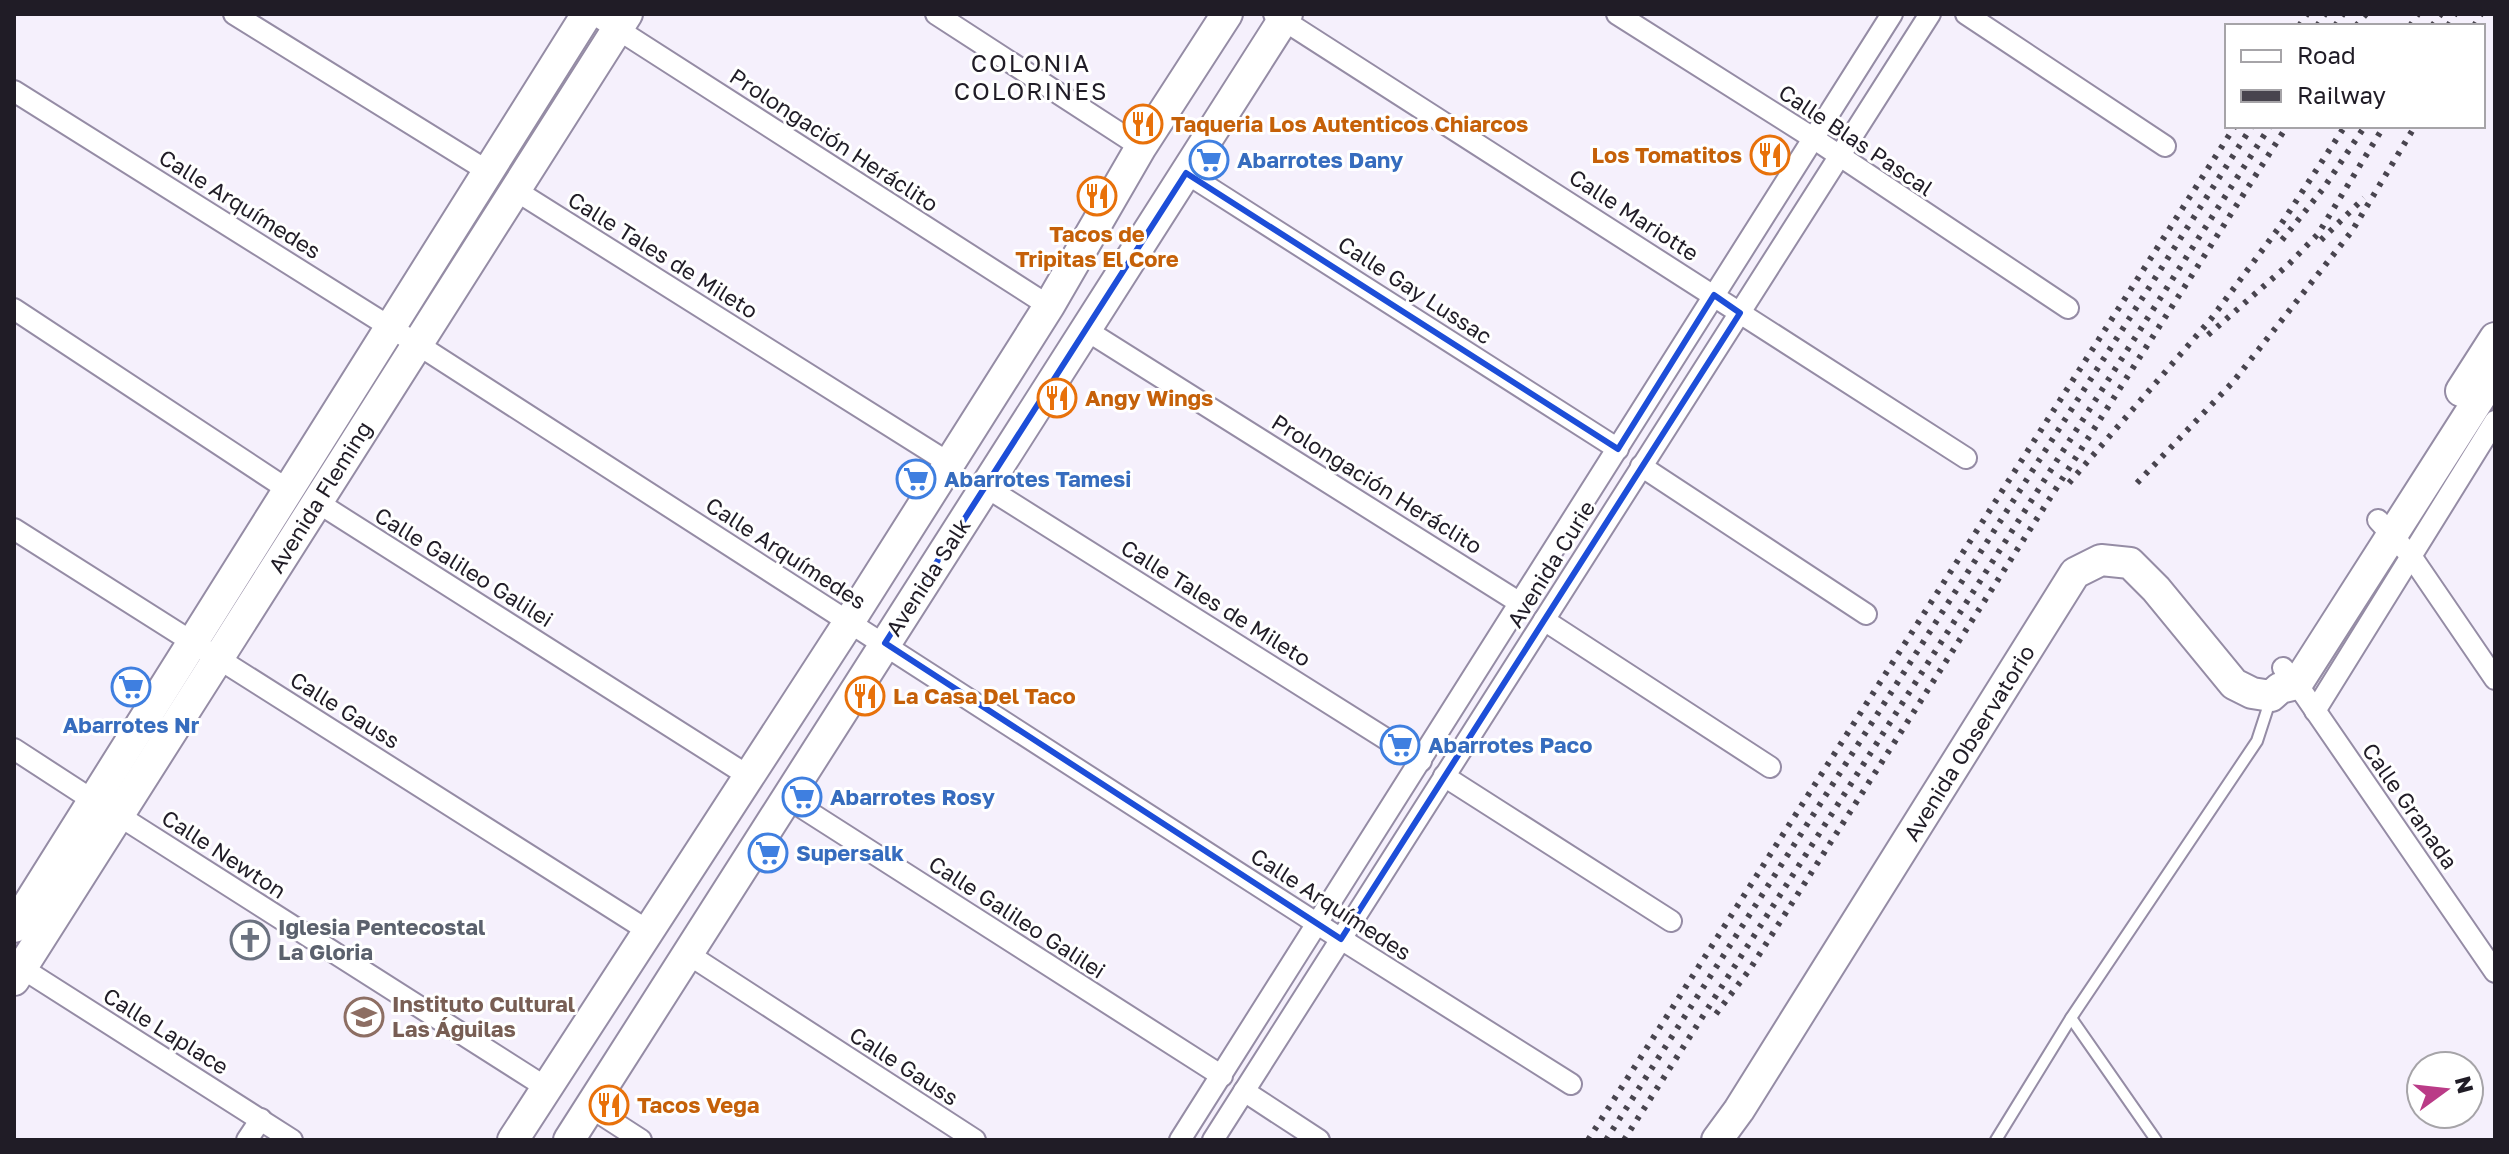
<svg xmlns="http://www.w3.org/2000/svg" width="2509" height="1154" font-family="'Golos Text',sans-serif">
  <rect width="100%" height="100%" fill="#f5f0fc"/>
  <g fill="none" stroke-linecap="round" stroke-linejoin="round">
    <defs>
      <g id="lane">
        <polyline points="2071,1018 2156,1140"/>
        <polyline points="1996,1140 2071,1018 2257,741 2271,698"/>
      </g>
      <g id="street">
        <polyline points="234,14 489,172"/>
        <polyline points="594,14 1049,306"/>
        <polyline points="936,14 1141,147"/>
        <polyline points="1274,14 1966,458"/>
        <polyline points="1617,14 1813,138 2068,308"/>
        <polyline points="1966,14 2165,146"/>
        <polyline points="14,91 417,344 1341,939 1571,1084"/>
        <polyline points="1186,173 1618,449"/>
        <polyline points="515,190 949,463"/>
        <polyline points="14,309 290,491"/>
        <polyline points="1086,330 1520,603"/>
        <polyline points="1641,466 1866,614"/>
        <polyline points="986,487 1421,761"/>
        <polyline points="317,502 747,775"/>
        <polyline points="2378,520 2411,556 2495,679"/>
        <polyline points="14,529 650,932"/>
        <polyline points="1544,620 1770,767"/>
        <polyline points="2283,668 2297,684 2495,972"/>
        <polyline points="2315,711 2495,421"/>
        <polyline points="14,749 94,801"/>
        <polyline points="1444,776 1671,921"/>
        <polyline points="787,798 1222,1076"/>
        <polyline points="118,815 547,1088"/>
        <polyline points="688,954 975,1140"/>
        <polyline points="14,963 292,1140"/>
        <polyline points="1244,1091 1319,1140"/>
        <polyline points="590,1107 641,1140"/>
        <polyline points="247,1140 261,1119"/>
        <polyline points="1180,1140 1892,14"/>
        <polyline points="1213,1140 1930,14"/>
      </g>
      <g id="secondary">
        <polyline points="2461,391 2495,338"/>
        <polyline points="14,927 587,14"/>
        <polyline points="14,980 627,14"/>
        <polyline points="513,1140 849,622 1049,306 1141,147 1227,14"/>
        <polyline points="569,1140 1287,14"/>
        <polyline points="1717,1140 1739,1110 2075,573 2101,560 2130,563 2156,589 2234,684 2252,693 2271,696 2280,688 2297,684 2495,374"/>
      </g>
    </defs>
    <use href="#lane" stroke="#958ca5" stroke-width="14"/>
    <use href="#street" stroke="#958ca5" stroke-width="24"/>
    <use href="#secondary" stroke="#958ca5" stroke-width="34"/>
    <use href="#lane" stroke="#fff" stroke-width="10"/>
    <use href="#street" stroke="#fff" stroke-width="20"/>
    <use href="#secondary" stroke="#fff" stroke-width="30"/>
    <g stroke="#48444e" stroke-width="6" stroke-dasharray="4 8" stroke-linecap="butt">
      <polyline points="2299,26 2307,14"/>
      <polyline points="2317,26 2325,14"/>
      <polyline points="2335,26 2343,14"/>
      <polyline points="2356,26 2366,14"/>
      <polyline points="2410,26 2418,14"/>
      <polyline points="2432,26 2441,14"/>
      <polyline points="2448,26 2455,14"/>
      <polyline points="2474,26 2481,14"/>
      <polyline points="2282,240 2323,189 2365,126"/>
      <polyline points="2321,240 2364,198"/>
      <polyline points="2208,335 2289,264 2318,234 2384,126"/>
      <polyline points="2069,483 2211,319 2278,229 2345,126"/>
      <polyline points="2137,483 2233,382 2352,231 2415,126"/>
      <polyline points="1716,1014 1750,969 2287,126"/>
      <polyline points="1588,1140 2235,126"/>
      <polyline points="1606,1140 2252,126"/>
      <polyline points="1624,1140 2270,126"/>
    </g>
  </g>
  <path fill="none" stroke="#1d4ed8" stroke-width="6" stroke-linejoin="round" d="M1186,173L1618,449L1714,295L1740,313L1341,939L885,643Z"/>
  <defs>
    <symbol id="restaurant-ring" viewBox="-11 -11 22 22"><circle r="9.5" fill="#fff" stroke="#e8710a" stroke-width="1.5"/><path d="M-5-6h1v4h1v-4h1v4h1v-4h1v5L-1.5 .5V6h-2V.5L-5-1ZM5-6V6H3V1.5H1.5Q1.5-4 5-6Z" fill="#e8710a"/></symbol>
    <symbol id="supermarket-ring" viewBox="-11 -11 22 22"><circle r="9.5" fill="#fff" stroke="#3f7fe0" stroke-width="1.5"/><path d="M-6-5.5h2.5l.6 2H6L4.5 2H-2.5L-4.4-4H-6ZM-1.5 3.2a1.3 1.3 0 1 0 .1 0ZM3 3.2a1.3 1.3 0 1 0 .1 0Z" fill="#3f7fe0"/></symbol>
    <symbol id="church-ring" viewBox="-11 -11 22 22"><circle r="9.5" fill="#fff" stroke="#6b7280" stroke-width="1.5"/><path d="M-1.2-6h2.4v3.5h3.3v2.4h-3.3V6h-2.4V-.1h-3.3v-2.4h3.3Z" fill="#6b7280"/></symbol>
    <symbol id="school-ring" viewBox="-11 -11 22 22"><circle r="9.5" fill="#fff" stroke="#8d6e63" stroke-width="1.5"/><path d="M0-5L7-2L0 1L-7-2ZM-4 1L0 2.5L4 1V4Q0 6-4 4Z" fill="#8d6e63"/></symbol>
  </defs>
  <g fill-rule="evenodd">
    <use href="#restaurant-ring" x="1121" y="102" width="44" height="44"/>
    <use href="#restaurant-ring" x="1748" y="133" width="44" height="44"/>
    <use href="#supermarket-ring" x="1187" y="138" width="44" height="44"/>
    <use href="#restaurant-ring" x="1075" y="174" width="44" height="44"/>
    <use href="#restaurant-ring" x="1035" y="376" width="44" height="44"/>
    <use href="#supermarket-ring" x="894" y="457" width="44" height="44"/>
    <use href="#supermarket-ring" x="109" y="665" width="44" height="44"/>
    <use href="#restaurant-ring" x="843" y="674" width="44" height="44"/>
    <use href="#supermarket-ring" x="1378" y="723" width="44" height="44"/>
    <use href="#supermarket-ring" x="780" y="775" width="44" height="44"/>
    <use href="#supermarket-ring" x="746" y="831" width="44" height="44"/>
    <use href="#church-ring" x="228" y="918" width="44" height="44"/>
    <use href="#school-ring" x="342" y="995" width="44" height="44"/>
    <use href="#restaurant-ring" x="587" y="1083" width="44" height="44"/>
  </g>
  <g text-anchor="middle" stroke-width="6" stroke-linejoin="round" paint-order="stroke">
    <g font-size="22" font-weight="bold" fill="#c56008" stroke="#fff" text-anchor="start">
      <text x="1171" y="132">Taqueria Los Autenticos Chiarcos</text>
      <text x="1742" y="163" text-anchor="end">Los Tomatitos</text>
      <text x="1097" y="242" text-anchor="middle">Tacos de<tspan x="1097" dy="25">Tripitas El Core</tspan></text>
      <text x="1085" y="406">Angy Wings</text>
      <text x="893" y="704">La Casa Del Taco</text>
      <text x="637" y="1113">Tacos Vega</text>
    </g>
    <g font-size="22" fill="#201c26" stroke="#fff">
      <text transform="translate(834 140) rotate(33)" y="8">Prolongación Heráclito</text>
      <text transform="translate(1856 140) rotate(34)" y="8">Calle Blas Pascal</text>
      <text transform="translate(240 204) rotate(32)" y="8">Calle Arquímedes</text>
      <text transform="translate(1634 215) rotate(33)" y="8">Calle Mariotte</text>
      <text transform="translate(663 255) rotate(32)" y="8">Calle Tales de Mileto</text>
      <text transform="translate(1415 290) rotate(33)" y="8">Calle Gay Lussac</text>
      <text transform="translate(1377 484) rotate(32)" y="8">Prolongación Heráclito</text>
      <text transform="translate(320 497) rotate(-58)" y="8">Avenida Fleming</text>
      <text transform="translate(786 553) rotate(33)" y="8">Calle Arquímedes</text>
      <text transform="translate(1551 564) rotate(-58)" y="8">Avenida Curie</text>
      <text transform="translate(464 567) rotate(32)" y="8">Calle Galileo Galilei</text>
      <text transform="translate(928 577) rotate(-57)" y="8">Avenida Salk</text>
      <text transform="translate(1216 603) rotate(32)" y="8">Calle Tales de Mileto</text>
      <text transform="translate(345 710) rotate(32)" y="8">Calle Gauss</text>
      <text transform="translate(1969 743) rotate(-58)" y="8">Avenida Observatorio</text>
      <text transform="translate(2410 806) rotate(55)" y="8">Calle Granada</text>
      <text transform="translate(224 854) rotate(33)" y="8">Calle Newton</text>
      <text transform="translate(1331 904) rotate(33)" y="8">Calle Arquímedes</text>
      <text transform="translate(1017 917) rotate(33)" y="8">Calle Galileo Galilei</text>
      <text transform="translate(166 1031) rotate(32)" y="8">Calle Laplace</text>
      <text transform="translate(904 1066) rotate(33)" y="8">Calle Gauss</text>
    </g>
    <g font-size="22" font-weight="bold" fill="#366cbe" stroke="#fff" text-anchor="start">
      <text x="1237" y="168">Abarrotes Dany</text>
      <text x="944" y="487">Abarrotes Tamesi</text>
      <text x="131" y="733" text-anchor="middle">Abarrotes Nr</text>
      <text x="1428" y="753">Abarrotes Paco</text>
      <text x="830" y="805">Abarrotes Rosy</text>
      <text x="796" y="861">Supersalk</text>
    </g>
    <g font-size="22" font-weight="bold" fill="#5b616d" stroke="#fff" text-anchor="start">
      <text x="278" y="935">Iglesia Pentecostal<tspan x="278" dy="25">La Gloria</tspan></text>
    </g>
    <g font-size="22" font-weight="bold" fill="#785e54" stroke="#fff" text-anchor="start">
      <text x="392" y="1012">Instituto Cultural<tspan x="392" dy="25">Las Águilas</tspan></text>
    </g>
    <g font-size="24" letter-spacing="2" fill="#201c26" stroke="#fff">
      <text x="1031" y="72">COLONIA<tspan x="1031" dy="28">COLORINES</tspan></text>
    </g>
  </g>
  <rect width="2509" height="1154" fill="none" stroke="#201c26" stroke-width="32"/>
  <rect x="2225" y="24" width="260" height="104" fill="#ffffff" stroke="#a6a4a8" stroke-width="2"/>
  <rect x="2241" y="50" width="40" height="12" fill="#ffffff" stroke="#a6a4a8" stroke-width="2"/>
  <text x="2297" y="64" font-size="24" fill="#201c26">Road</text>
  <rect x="2241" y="90" width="40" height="12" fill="#48444e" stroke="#a6a4a8" stroke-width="2"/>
  <text x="2297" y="104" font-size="24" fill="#201c26">Railway</text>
  <g transform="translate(2445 1090) rotate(75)"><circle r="38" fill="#ffffff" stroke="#a6a4a8" stroke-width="2"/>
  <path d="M0-6L14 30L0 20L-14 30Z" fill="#ba3b87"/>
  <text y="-12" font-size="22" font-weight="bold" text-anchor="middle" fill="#201c26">N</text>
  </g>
</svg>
